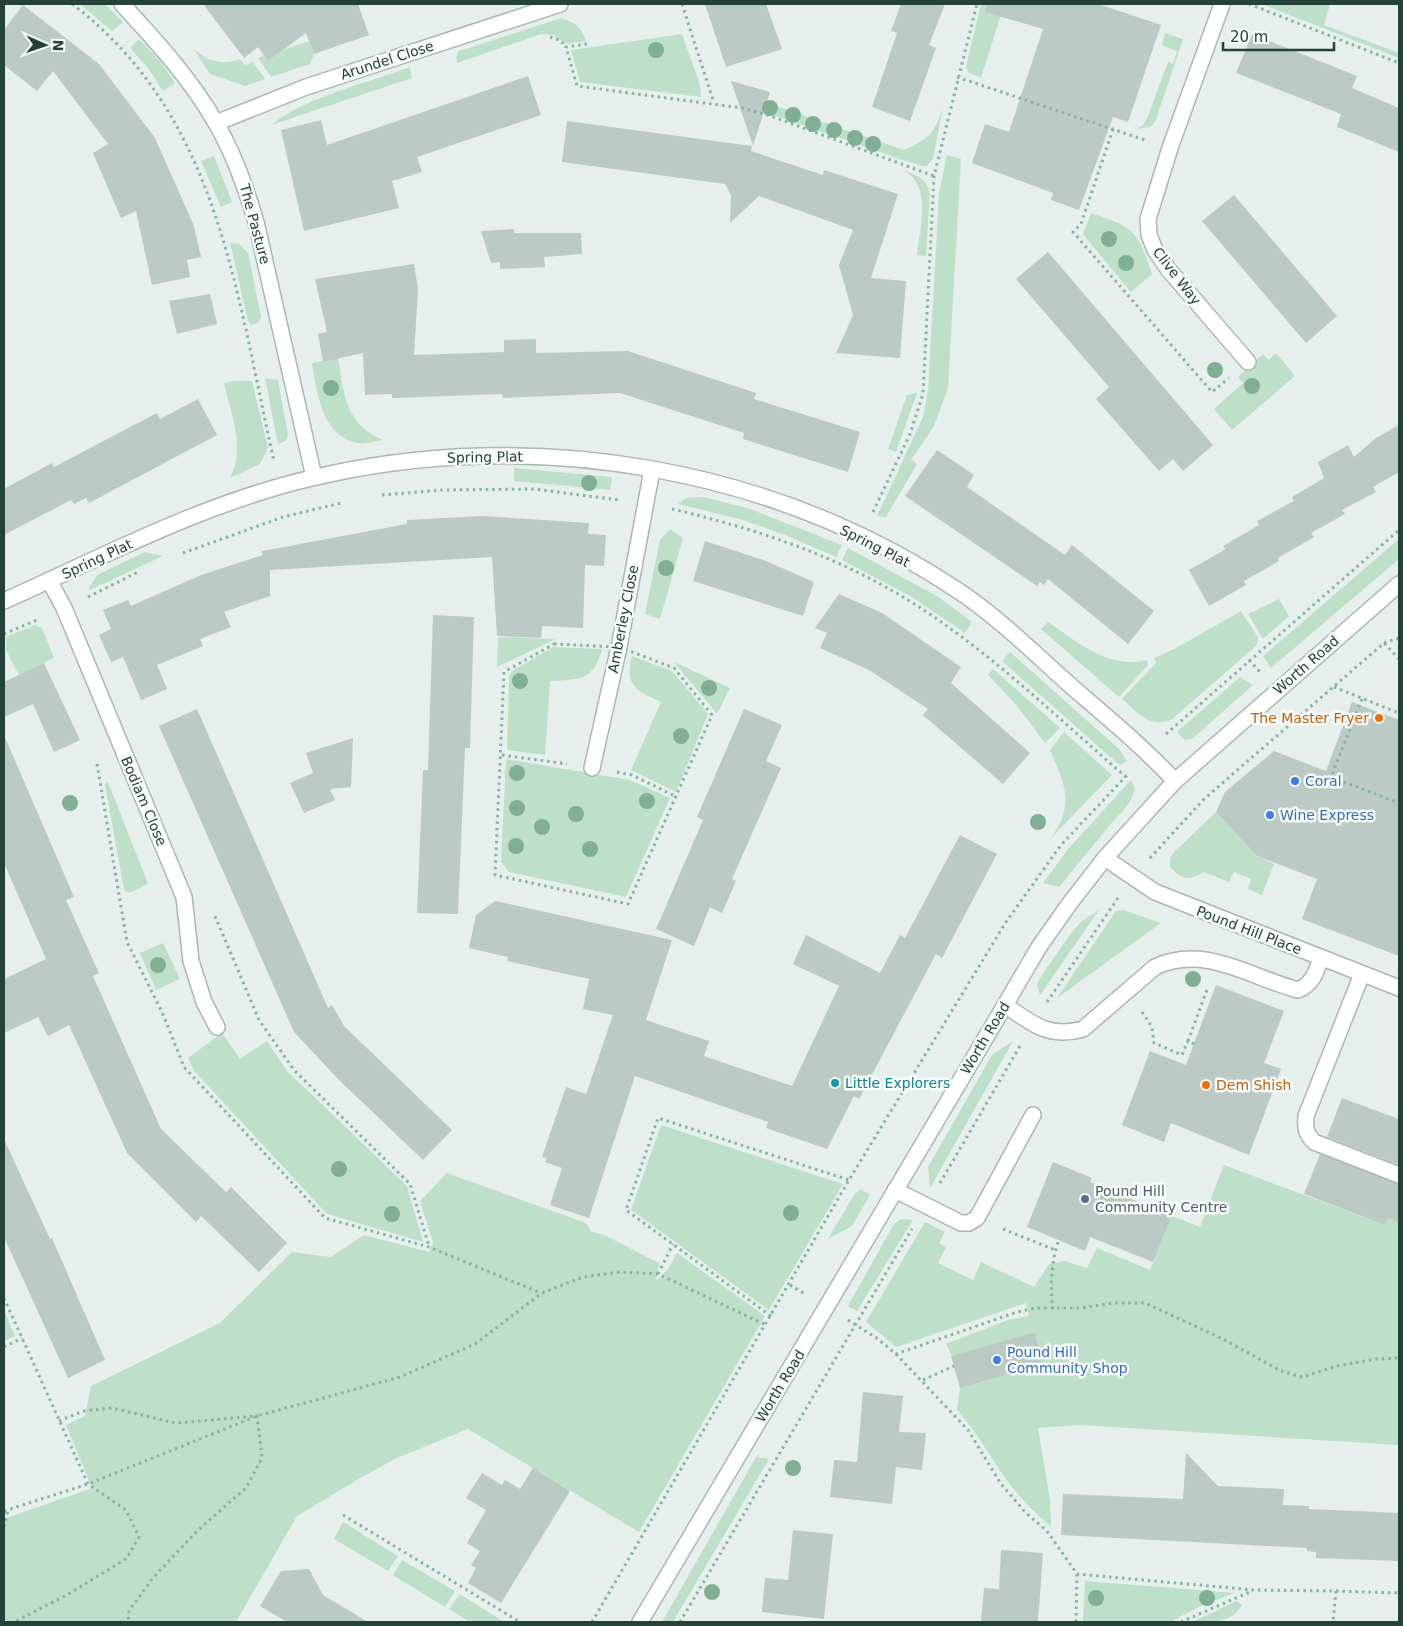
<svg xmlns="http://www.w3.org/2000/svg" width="1403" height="1626" font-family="'DejaVu Sans',sans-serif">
  <rect width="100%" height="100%" fill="#e6efeb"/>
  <g fill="#bfe0c8">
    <polygon points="80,4 105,4 123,22 112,31"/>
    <polygon points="981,4 1004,5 981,78 969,73 966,67"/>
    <polygon points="1262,4 1330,4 1324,25 1399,53 1399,58"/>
    <path d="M561,18C574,22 582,27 586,41L567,44L553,35L541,34L457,63L456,57L459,51Z"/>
    <polygon points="1165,33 1183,39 1155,122 1150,127 1137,129 1143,125 1148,116 1168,62 1173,64 1177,51 1162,45"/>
    <polygon points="682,34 700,85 701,97 580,82 571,50"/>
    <polygon points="139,39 160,61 175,83 163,91 148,68 130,48"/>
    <polygon points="309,41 314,54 310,64 271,77 258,58 264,55 268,61 283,50"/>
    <path d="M194,49C207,61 223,66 240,59L245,65L253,62L265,79L245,86L210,74Z"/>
    <path d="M410,67L412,78L271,125C306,97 367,83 410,67Z"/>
    <path d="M747,96L904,150C929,139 935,133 943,107L933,159L927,166H922L900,159L745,105Z"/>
    <polygon points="947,155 961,159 948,388 934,426 911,460 917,464 886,517 877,516 923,417 928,391 939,193"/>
    <polygon points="214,156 232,202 221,207 201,161"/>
    <path d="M904,170C918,176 928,179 930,195L926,256L917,255C920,227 932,187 904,170Z"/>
    <path d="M1091,213C1134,227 1138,231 1152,274L1131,292L1083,234Z"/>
    <polygon points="230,243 239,244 248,253 261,317 259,322 251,325 248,321"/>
    <polygon points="1276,353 1295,376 1232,430 1214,409 1243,383 1238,377 1263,354 1269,360"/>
    <path d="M338,358C344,394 345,424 383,440C376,441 366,444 359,443C322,438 317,392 312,363Z"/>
    <polygon points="265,378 278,380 288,435 286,441 278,444"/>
    <path d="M234,381H252L268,448L260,464L230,478C246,449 231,413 224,383Z"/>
    <polygon points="917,393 896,452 888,449 907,395"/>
    <polygon points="514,468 612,477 610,490 514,481"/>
    <polygon points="703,497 747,508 842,545 836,557 790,537 743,520 678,504 686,498"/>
    <polygon points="670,529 683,538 660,619 645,614 660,540"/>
    <polygon points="1399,539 1399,559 1271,668 1263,656"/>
    <polygon points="848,548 937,596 972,622 965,633 912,597 842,560"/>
    <polygon points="145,552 163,556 90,590 89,588 97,575"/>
    <polygon points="1279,599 1289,616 1263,639 1248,614"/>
    <path d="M1241,611L1258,637L1257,645L1171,720C1149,728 1138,713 1122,699L1156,663L1154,658L1176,648Z"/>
    <path d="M1048,622C1078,642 1108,670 1147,660L1148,665L1119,697L1041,629Z"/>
    <polygon points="35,625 42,628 54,658 19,675 6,650 6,637"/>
    <polygon points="498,637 556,639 497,667"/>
    <path d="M553,647L602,649C593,682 579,679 550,681L545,755L507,750L509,676L512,671Z"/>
    <polygon points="1010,652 1119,749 1127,761 1120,765 1116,762 1002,661"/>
    <path d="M632,656L672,671L708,714L676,792L631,770L661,702C637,691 624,686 632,656Z"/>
    <polygon points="674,662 730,688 717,714"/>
    <polygon points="993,669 1060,728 1045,743 1018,707 988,675"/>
    <polygon points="1240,677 1253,685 1192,739 1185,740 1177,732"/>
    <path d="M1064,732L1112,775L1051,838C1075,804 1065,785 1050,750Z"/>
    <polygon points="506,759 630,780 670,798 626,897 509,872 501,862"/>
    <path d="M1131,780L1135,788C1131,806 1120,813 1109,826C1092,846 1076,867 1059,887L1043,883L1069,848Z"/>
    <polygon points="108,782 148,884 129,893 124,890 105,784"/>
    <path d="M1216,812L1257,856L1274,864L1262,895L1248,889L1251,879L1234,872L1229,882L1204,872C1189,881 1182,880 1170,867V858L1174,852Z"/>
    <polygon points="1099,910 1040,995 1037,984 1042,975 1072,932 1082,921"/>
    <polygon points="1124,910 1161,923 1057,998 1116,911"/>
    <polygon points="163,943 180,979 156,990 140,953"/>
    <polygon points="222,1033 240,1059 267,1041 287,1071 407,1186 423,1242 327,1214 195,1072 188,1058"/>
    <polygon points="1013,1041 930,1188 928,1167 992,1055"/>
    <polygon points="661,1125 843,1184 769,1310 631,1210"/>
    <path d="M1224,1165L1385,1225L1389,1218L1399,1222V1445L1080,1425L1038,1428L1050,1500L1051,1527C1036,1514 1023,1501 1011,1486C992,1461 978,1433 957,1410L960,1388L1043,1364L1035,1332L952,1356L946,1344L1008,1320L1029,1316L1026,1303L896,1347L866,1322L925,1222L945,1232L939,1243L946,1247L938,1263L973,1280L981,1262L1034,1287L1049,1264L1065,1261L1087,1268L1097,1248L1150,1270L1172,1216L1200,1227Z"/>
    <polygon points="447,1173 586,1223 591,1231 606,1236 659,1263 656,1281 668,1269 677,1253 765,1316 639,1532 468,1429 397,1458 362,1477 297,1516 236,1622 4,1622 4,1519 92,1488 66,1425 85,1416 91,1386 220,1323 292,1252 331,1257 364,1235 429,1252 433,1243 420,1201"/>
    <polygon points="861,1189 870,1195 852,1226 828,1239 854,1195"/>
    <polygon points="901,1219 913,1220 857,1311 848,1306 894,1224"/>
    <polygon points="4,1310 15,1336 4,1341"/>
    <polygon points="756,1457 769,1459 673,1622 662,1622"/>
    <polygon points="343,1522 398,1556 388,1571 334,1539"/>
    <polygon points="402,1560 455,1591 445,1607 393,1575"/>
    <polygon points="1085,1581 1235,1593 1205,1604 1170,1622 1083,1622"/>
    <polygon points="460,1594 504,1622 470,1622 449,1609"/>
    <path d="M1237,1601L1242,1605C1231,1624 1212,1622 1192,1622Z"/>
  </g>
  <g fill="#bbcac4">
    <polygon points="203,4 358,4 369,35 314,54 306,33 268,61 258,47 244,58"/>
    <polygon points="705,4 766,4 782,49 726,67"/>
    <polygon points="901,4 945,4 929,45 936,48 910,121 872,107 897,33 891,31"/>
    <polygon points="987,4 1098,4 1161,25 1128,122 1113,117 1079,210 1051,200 1053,193 972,163 985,124 1009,132 1043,29 985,12"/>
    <polygon points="23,5 99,64 155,138 194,226 201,257 187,260 190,277 152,285 136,211 121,218 93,153 108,144 53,71 37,91 4,65 4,30"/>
    <polygon points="1252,34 1357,76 1352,88 1399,108 1399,152 1337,127 1341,114 1236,73"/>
    <polygon points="528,76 541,115 417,157 422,172 392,181 399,208 304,231 281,130 321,120 327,145"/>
    <polygon points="731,81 770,92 753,146"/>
    <polygon points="567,121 752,146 751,151 823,175 824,170 898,194 871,278 906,281 900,358 836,353 853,315 839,265 853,230 759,196 730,223 731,195 725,184 562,162"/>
    <polygon points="1234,195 1337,316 1306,343 1202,221"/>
    <polygon points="514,229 514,233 581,233 582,254 544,257 545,267 500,269 500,262 491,263 481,231"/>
    <polygon points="1048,252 1213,445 1183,471 1173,459 1159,471 1096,399 1109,387 1016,279"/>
    <polygon points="414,264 418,289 414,355 504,352 504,340 536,339 536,353 628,351 756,393 754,399 860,432 848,472 743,439 744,433 620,393 503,398 502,394 392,398 392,394 365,395 363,353 323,362 318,334 327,332 315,279"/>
    <polygon points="210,294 217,324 177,334 169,301"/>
    <polygon points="198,399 217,435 89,503 86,498 74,504 71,500 4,535 4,489 52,463 54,467 157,413 160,419"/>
    <polygon points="1399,425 1399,472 1373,487 1376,492 1342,510 1345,514 1311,533 1314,537 1278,558 1279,561 1244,581 1246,585 1209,606 1189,570 1226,549 1223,546 1259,525 1257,521 1294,501 1292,497 1324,478 1318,462 1348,445 1354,457 1376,438"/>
    <polygon points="937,450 974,475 967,487 1065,555 1072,545 1154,611 1128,644 1048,579 1044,585 1040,582 1037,586 905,496"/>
    <polygon points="482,516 589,523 588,534 606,535 604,566 585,565 583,628 542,626 541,638 497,636 492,557 270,570 270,596 224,612 231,627 200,639 203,646 157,665 167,689 141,700 123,657 111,662 99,635 111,629 103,610 128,600 131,606 201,575 263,555 262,551 407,524 407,520"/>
    <polygon points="705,541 766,561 814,582 803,616 693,581"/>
    <polygon points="839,594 882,613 961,667 951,683 1030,753 1003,784 923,715 928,709 869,670 820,648 827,633 815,628"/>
    <polygon points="433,615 474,617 470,748 465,748 458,914 417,913 423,770 428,770"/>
    <polygon points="44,663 80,740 54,752 33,704 4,717 4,682"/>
    <polygon points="1352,702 1399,720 1399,956 1302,919 1317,879 1257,856 1216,812 1225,792 1274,751 1326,771"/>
    <polygon points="197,709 328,1008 332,1005 344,1026 452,1130 423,1160 338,1079 294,1032 159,726"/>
    <polygon points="744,709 782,725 766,761 781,768 732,879 736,881 722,913 710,907 694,946 656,929 703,820 697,817"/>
    <polygon points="4,735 74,897 66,900 99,973 93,976 161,1129 226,1192 231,1187 287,1243 259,1272 201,1216 196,1222 127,1153 69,1025 48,1036 38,1017 4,1033 4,979 46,959 4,863"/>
    <polygon points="353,738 351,787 330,789 335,800 304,813 290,783 313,773 306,753"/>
    <polygon points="960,835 997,854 942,958 936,954 859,1099 854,1096 827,1149 766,1128 768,1122 635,1076 589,1218 550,1205 562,1168 545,1162 547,1158 542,1157 566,1087 586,1094 613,1015 583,1009 589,979 507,961 508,957 469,948 476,915 495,901 672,940 646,1020 709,1041 704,1056 792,1086 839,986 793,964 806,935 880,973 900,935 905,938"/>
    <polygon points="1216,985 1284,1011 1264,1063 1281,1069 1249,1155 1171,1123 1164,1142 1122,1125 1150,1051 1186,1065"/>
    <polygon points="1342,1098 1399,1119 1399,1165 1327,1137"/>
    <polygon points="4,1139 50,1239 52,1238 105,1360 68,1378 4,1237"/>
    <polygon points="1320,1154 1399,1184 1399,1222 1389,1218 1385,1225 1304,1194"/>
    <polygon points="1053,1162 1092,1178 1090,1182 1172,1216 1153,1262 1090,1237 1085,1251 1027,1227"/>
    <polygon points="1035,1332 1043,1364 960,1388 951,1356"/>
    <polygon points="863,1392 903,1396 899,1432 926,1433 922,1470 896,1467 892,1504 830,1497 834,1460 857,1462"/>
    <polygon points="1186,1453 1218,1486 1284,1489 1283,1505 1309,1506 1309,1509 1399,1513 1398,1561 1316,1558 1316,1552 1307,1551 1307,1548 1061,1535 1063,1494 1183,1499"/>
    <polygon points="533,1468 570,1491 501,1603 468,1583 476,1568 471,1565 480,1551 467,1543 486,1510 466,1498 482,1473 502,1485 505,1480 520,1489"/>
    <polygon points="793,1530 833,1534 824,1619 762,1612 765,1578 788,1580"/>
    <polygon points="1001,1550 1043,1553 1038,1622 981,1622 984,1588 999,1589"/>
    <polygon points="309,1569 323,1595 368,1622 287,1622 260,1606 281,1571"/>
  </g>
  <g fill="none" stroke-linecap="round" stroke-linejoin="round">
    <defs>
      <g id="lane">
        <path d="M1362,974L1306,1116C1305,1128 1306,1134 1314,1142L1399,1175"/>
        <path d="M1005,1005C1031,1023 1049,1039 1083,1029L1155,967C1205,944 1249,977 1298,990C1313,984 1316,972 1321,958"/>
        <polyline points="895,1190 961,1223 969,1223 977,1218 1033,1115"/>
      </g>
      <g id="street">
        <path d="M122,4C156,41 191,79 216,123C234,154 246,188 256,222L314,477"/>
        <polyline points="1222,4 1170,148 1148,219 1149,235 1155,250 1168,269 1248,362"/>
        <polyline points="216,123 306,87 560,4"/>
        <polyline points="49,580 64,608 184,897 191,961 204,1002 217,1027"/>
        <path d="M4,601C104,556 204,503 312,478C533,425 777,467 966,596C1007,625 1041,660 1079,693C1113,722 1145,749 1175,781"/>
        <polyline points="592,768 619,647 652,470"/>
        <polyline points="1105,858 1155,892 1399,988"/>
      </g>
      <polyline id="secondary" points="640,1622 1005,1005 1039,947 1070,903 1105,858 1175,781 1399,584"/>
    </defs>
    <use href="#lane" stroke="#a8b8b2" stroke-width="18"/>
    <use href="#street" stroke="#a8b8b2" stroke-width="18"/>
    <use href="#secondary" stroke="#a4bbb3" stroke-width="18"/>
    <g stroke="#86b3a5" stroke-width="3" stroke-dasharray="2.5 4" stroke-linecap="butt">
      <path d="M72,4C219,115 236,294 274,461"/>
      <polyline points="682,4 714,103"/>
      <polyline points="1249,4 1399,63"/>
      <polyline points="550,37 560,40 566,47"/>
      <polyline points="587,44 566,47 577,86 742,108 768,115 934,176"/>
      <polyline points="957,77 1145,140"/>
      <polyline points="1113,129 1081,224 1073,232 1212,392 1229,378"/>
      <polyline points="382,495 442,490 534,489 619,500"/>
      <path d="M672,509C740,525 807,546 869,578C965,627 1045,707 1126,777"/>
      <polyline points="873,512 910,434 923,394 934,176 977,4"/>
      <polyline points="183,553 283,517 341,503"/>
      <polyline points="88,597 140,571"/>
      <polyline points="4,634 39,619"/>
      <polyline points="1384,643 1399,638"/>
      <polygon points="554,644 619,647 674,668 712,715 628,904 495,875 504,672"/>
      <polyline points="1249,660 1260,672"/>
      <polyline points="1334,687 1399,713"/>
      <polyline points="1362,699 1331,777 1399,803"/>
      <polyline points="1166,734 1399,530"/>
      <polyline points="502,755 567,764"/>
      <polyline points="97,764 127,942 162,1012 184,1067 325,1218 429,1247 541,1293"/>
      <polyline points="617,772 632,775 677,797"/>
      <polyline points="1150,858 1204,799 1384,643 1399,659"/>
      <polyline points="215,916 259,1020 294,1070 410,1184 429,1246"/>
      <polyline points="1047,1002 1118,898"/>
      <polyline points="1142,1012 1152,1027 1154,1043 1182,1055 1188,1041"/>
      <polyline points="1194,1044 1188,1041 1208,987"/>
      <polyline points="940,1183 1020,1046"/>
      <polyline points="1003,1229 1055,1250"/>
      <polyline points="658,1274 673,1244"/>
      <polyline points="790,1285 805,1294"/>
      <polyline points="4,1298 88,1484 126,1510 139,1537 126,1559 65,1596 14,1622"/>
      <path d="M1053,1309C1050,1288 1051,1261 1059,1240"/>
      <polyline points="771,1316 626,1210 658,1118 849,1180"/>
      <polyline points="848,1320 878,1339 896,1354 1017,1312 1035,1308 1081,1308 1114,1303 1145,1303 1223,1339 1281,1371 1302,1377 1337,1366 1376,1359 1399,1358"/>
      <polyline points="4,1347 22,1338"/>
      <polyline points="896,1354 968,1430 1001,1484 1026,1513 1047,1531 1077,1574 1254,1590 1336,1591 1333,1622"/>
      <polyline points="923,1380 954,1366"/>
      <polyline points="59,1421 83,1411 112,1408 176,1423 257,1416 262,1458 246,1488 197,1531 152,1579 129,1611 128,1622"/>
      <polyline points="4,1511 88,1484 257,1416 400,1377 475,1344 542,1293 583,1277 620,1272 658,1274 766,1325"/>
      <polyline points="343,1515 520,1622"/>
      <polyline points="4,1527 8,1510"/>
      <polyline points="1336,1591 1399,1593"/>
      <polyline points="592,1622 849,1180 1006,922 1061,845 1129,773"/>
      <polyline points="680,1622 912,1229"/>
      <polyline points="1076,1622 1077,1574"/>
      <polyline points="1181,1622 1252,1591"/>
    </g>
    <use href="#lane" stroke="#fff" stroke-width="15"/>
    <use href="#street" stroke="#fff" stroke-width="15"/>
    <use href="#secondary" stroke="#fff" stroke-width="15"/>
  </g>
  <g fill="#80af93">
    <circle cx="656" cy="50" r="8"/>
    <circle cx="770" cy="108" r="8"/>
    <circle cx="793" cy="115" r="8"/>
    <circle cx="813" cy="124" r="8"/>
    <circle cx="834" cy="130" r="8"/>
    <circle cx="855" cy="138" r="8"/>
    <circle cx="873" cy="144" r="8"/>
    <circle cx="1109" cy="239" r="8"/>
    <circle cx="1126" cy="263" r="8"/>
    <circle cx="1215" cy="370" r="8"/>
    <circle cx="1252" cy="386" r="8"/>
    <circle cx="331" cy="388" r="8"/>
    <circle cx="589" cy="483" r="8"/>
    <circle cx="666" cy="568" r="8"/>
    <circle cx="520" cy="681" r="8"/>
    <circle cx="709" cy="688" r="8"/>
    <circle cx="681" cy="736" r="8"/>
    <circle cx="517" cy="773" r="8"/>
    <circle cx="647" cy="801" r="8"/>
    <circle cx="70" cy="803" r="8"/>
    <circle cx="517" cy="808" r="8"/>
    <circle cx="576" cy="814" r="8"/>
    <circle cx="1038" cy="822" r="8"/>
    <circle cx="542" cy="827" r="8"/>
    <circle cx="516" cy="846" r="8"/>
    <circle cx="590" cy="849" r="8"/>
    <circle cx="158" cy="965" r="8"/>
    <circle cx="1193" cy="979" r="8"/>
    <circle cx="339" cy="1169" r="8"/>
    <circle cx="791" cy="1213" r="8"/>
    <circle cx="392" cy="1214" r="8"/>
    <circle cx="793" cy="1468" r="8"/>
    <circle cx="712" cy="1592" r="8"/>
    <circle cx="1096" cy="1598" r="8"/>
    <circle cx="1207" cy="1598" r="8"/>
  </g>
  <g fill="#e8710a" stroke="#f7fbf9" stroke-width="2">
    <circle cx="1379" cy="718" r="5"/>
    <circle cx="1206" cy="1085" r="5"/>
  </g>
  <g fill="#3f7fe0" stroke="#f7fbf9" stroke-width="2">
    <circle cx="1295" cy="781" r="5"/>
    <circle cx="1270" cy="815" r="5"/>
    <circle cx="997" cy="1360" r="5"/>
  </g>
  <circle fill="#0f9aa8" stroke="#f7fbf9" stroke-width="2" cx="835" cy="1083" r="5"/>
  <circle fill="#5c6f8a" stroke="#f7fbf9" stroke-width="2" cx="1085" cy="1199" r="5"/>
  <g text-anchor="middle" stroke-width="5" stroke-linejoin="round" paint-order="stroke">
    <g font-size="14" fill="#24423a" stroke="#f7fbf9">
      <text transform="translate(387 60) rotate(-18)" y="5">Arundel Close</text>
      <text transform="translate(255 224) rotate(75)" y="5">The Pasture</text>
      <text transform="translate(1177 276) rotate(52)" y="5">Clive Way</text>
      <text transform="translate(485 457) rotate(-1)" y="5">Spring Plat</text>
      <text transform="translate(875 546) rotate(27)" y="5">Spring Plat</text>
      <text transform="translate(97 559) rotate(-25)" y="5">Spring Plat</text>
      <text transform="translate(623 619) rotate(-79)" y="5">Amberley Close</text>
      <text transform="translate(1306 665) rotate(-41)" y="5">Worth Road</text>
      <text transform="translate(144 801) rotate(67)" y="5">Bodiam Close</text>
      <text transform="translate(1249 930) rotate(21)" y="5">Pound Hill Place</text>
      <text transform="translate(985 1038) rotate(-59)" y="5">Worth Road</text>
      <text transform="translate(780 1386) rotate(-59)" y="5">Worth Road</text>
    </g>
    <g font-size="14" fill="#c56008" stroke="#f7fbf9" text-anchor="end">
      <text x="1369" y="723">The Master Fryer</text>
      <text x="1216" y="1090" text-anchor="start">Dem Shish</text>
    </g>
    <g font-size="14" fill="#366cbe" stroke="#f7fbf9" text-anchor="start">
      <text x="1305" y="786">Coral</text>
      <text x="1280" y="820">Wine Express</text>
      <text x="1007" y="1357">Pound Hill<tspan x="1007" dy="16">Community Shop</tspan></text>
    </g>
    <g font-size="14" fill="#0d838f" stroke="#f7fbf9" text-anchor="start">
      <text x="845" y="1088">Little Explorers</text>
    </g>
    <g font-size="14" fill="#4e5e75" stroke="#f7fbf9" text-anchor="start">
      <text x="1095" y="1196">Pound Hill<tspan x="1095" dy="16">Community Centre</tspan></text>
    </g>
  </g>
  <rect width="1403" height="1626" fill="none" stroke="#24423a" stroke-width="10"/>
  <g transform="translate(45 45) rotate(92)" stroke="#f7fbf9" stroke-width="4" paint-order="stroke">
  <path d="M0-4L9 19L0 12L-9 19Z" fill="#24423a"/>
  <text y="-8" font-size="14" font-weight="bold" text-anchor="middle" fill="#24423a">N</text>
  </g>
  <path d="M1223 42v8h111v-8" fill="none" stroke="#24423a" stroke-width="2.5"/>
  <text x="1230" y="42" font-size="15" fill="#24423a" stroke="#f7fbf9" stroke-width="4" paint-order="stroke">20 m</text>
</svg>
